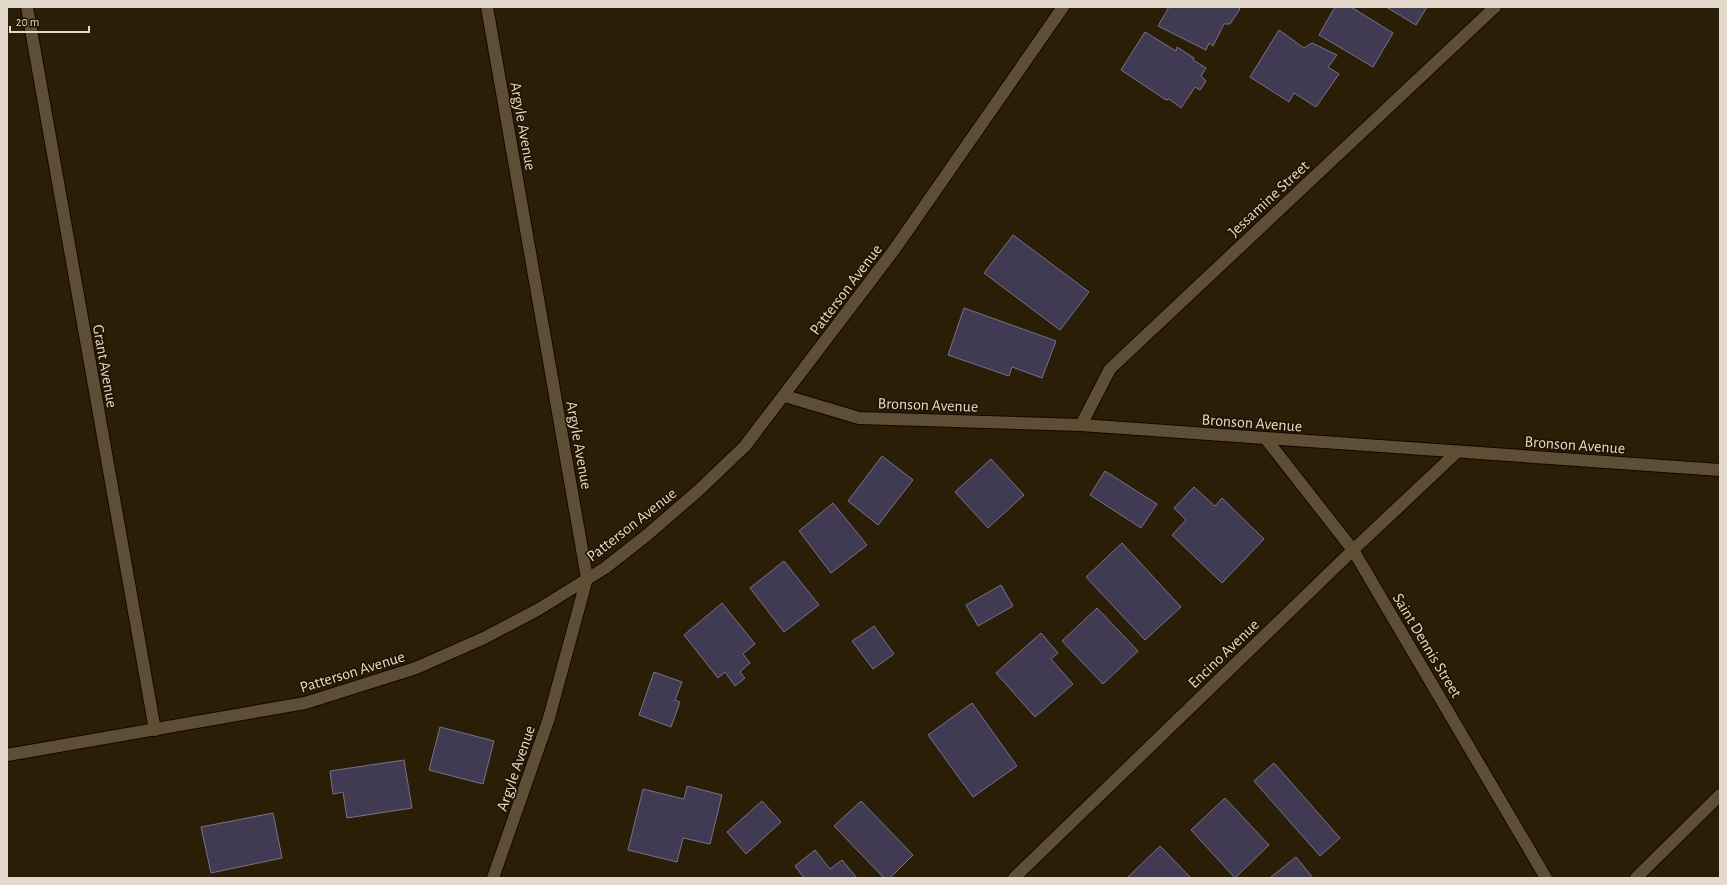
<svg xmlns="http://www.w3.org/2000/svg" width="1727" height="885" font-family="'Alegreya Sans',sans-serif">
  <rect width="100%" height="100%" fill="#2b1e06"/>
  <g fill="#413a53" stroke="#78718d">
    <polygon points="1169,7 1237,7 1240,9 1230,24 1224,24 1213,46 1209,43 1206,50 1158,26"/>
    <polygon points="1335,7 1351,7 1393,33 1373,67 1319,35"/>
    <polygon points="1386,7 1427,7 1416,25"/>
    <polygon points="1279,30 1304,48 1312,43 1337,55 1328,67 1339,74 1316,107 1294,93 1289,102 1250,77"/>
    <polygon points="1145,32 1176,51 1177,47 1194,58 1193,60 1206,68 1201,76 1206,81 1200,90 1195,87 1181,108 1169,99 1166,100 1121,70"/>
    <polygon points="1013,235 1089,292 1060,330 984,273"/>
    <polygon points="964,308 1056,341 1042,378 1012,367 1009,376 948,355"/>
    <polygon points="882,456 913,480 878,525 848,501"/>
    <polygon points="991,459 1024,495 988,528 955,492"/>
    <polygon points="1105,471 1157,504 1141,528 1090,495"/>
    <polygon points="1194,487 1215,506 1222,498 1264,539 1222,583 1172,535 1186,520 1174,508"/>
    <polygon points="833,503 867,545 831,573 799,531"/>
    <polygon points="1122,543 1181,607 1145,640 1086,577"/>
    <polygon points="784,561 819,605 784,632 750,588"/>
    <polygon points="1001,585 1013,606 978,626 966,605"/>
    <polygon points="722,603 755,644 743,654 750,663 740,672 745,678 735,686 725,672 718,678 684,635"/>
    <polygon points="1097,608 1138,651 1103,684 1062,641"/>
    <polygon points="874,626 894,654 873,669 852,641"/>
    <polygon points="1041,633 1058,653 1051,659 1073,684 1035,717 996,673"/>
    <polygon points="654,672 682,682 675,700 680,702 671,727 639,715"/>
    <polygon points="972,703 1017,766 973,797 928,735"/>
    <polygon points="440,727 494,741 483,784 429,770"/>
    <polygon points="404,760 412,808 347,818 343,792 333,794 330,771"/>
    <polygon points="1274,763 1340,838 1320,856 1254,781"/>
    <polygon points="687,786 722,795 710,844 683,838 677,862 628,850 643,789 684,799"/>
    <polygon points="1225,798 1269,845 1235,878 1191,830"/>
    <polygon points="762,801 781,822 746,854 727,832"/>
    <polygon points="861,801 913,855 890,878 884,878 834,826"/>
    <polygon points="273,813 282,858 211,873 201,827"/>
    <polygon points="1160,846 1191,878 1127,878"/>
    <polygon points="815,850 830,869 842,860 857,878 804,878 795,866"/>
    <polygon points="1296,857 1313,878 1273,878 1271,877"/>
  </g>
  <g fill="none" stroke-linecap="round" stroke-linejoin="round">
    <defs>
      <g id="minor">
        <polyline points="27,7 155,730"/>
        <polyline points="487,7 587,578 549,718 493,878"/>
        <polyline points="785,396 859,418 1081,425 1720,470"/>
        <polyline points="1081,425 1110,369 1495,7"/>
        <polyline points="1266,439 1353,550 1546,878"/>
        <polyline points="7,755 305,703 416,668 484,638 539,609 605,568 647,535 699,490 745,446 894,250 1063,7"/>
        <polyline points="1014,878 1353,550 1457,452"/>
        <polyline points="1636,878 1720,795"/>
      </g>
    </defs>
    <use href="#minor" stroke="#130700" stroke-width="14"/>
    <use href="#minor" stroke="#5d4e35" stroke-width="12"/>
  </g>
  <g text-anchor="middle" stroke-width="3.5" stroke-linejoin="round" paint-order="stroke">
    <g font-size="16" fill="#e2d9cb" stroke="#211400">
      <text transform="translate(524 126) rotate(80)" y="6">Argyle Avenue</text>
      <text transform="translate(1268 198) rotate(-43)" y="6">Jessamine Street</text>
      <text transform="translate(845 289) rotate(-53)" y="6">Patterson Avenue</text>
      <text transform="translate(106 366) rotate(80)" y="6">Grant Avenue</text>
      <text transform="translate(928 404) rotate(2)" y="6">Bronson Avenue</text>
      <text transform="translate(1252 422) rotate(4)" y="6">Bronson Avenue</text>
      <text transform="translate(1575 444) rotate(4)" y="6">Bronson Avenue</text>
      <text transform="translate(580 445) rotate(80)" y="6">Argyle Avenue</text>
      <text transform="translate(631 524) rotate(-38)" y="6">Patterson Avenue</text>
      <text transform="translate(1428 645) rotate(59)" y="6">Saint Dennis Street</text>
      <text transform="translate(1223 653) rotate(-44)" y="6">Encino Avenue</text>
      <text transform="translate(352 671) rotate(-17)" y="6">Patterson Avenue</text>
      <text transform="translate(515 768) rotate(-71)" y="6">Argyle Avenue</text>
    </g>
  </g>
  <rect width="1727" height="885" fill="none" stroke="#e2d9cb" stroke-width="16"/>
  <path d="M10 26v6h79v-6" fill="none" stroke="#e2d9cb" stroke-width="2"/>
  <text x="16" y="26" font-size="12" fill="#e2d9cb" stroke="#211400" stroke-width="3" paint-order="stroke">20 m</text>
</svg>
